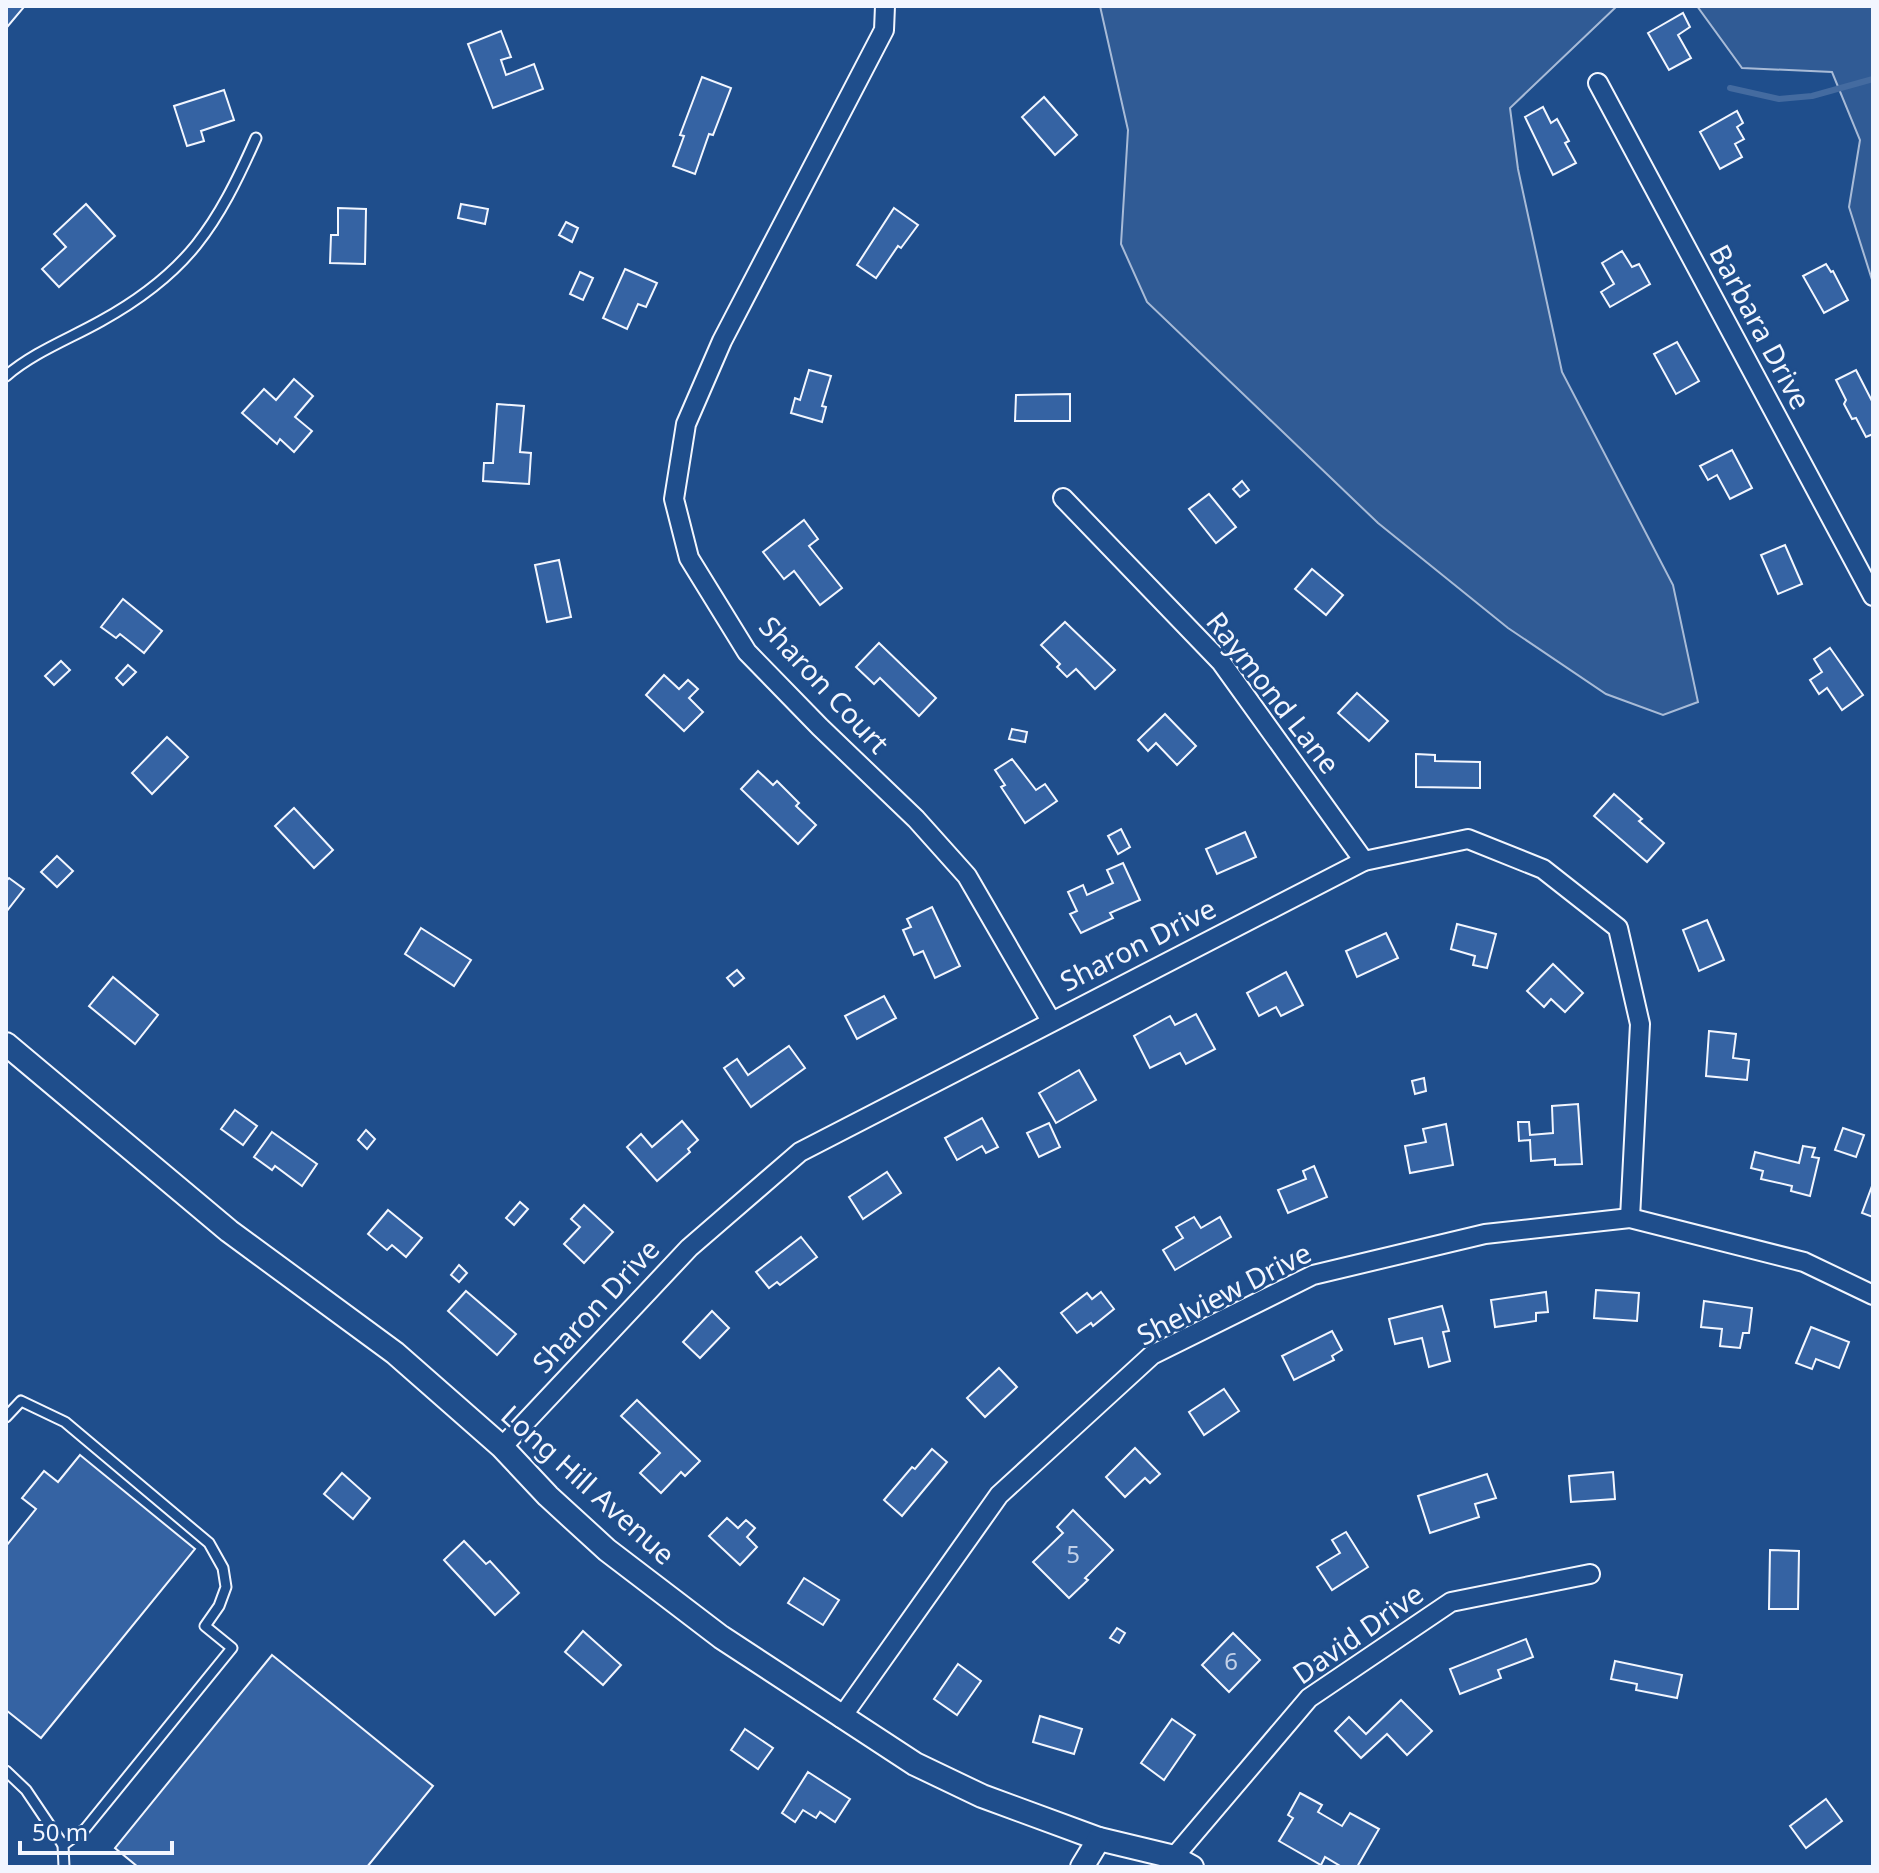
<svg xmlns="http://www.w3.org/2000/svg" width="1879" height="1873" font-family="'Noto Sans',sans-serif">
  <rect width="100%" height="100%" fill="#1f4e8c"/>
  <g fill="#305b95" stroke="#a8bbd7" stroke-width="2">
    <polygon points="1100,6 1617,6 1510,108 1518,169 1562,372 1673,585 1698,702 1663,715 1606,694 1508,628 1378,523 1147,302 1121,244 1128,130"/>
    <polygon points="1697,6 1873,6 1873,283 1849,207 1860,140 1832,72 1742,68"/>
  </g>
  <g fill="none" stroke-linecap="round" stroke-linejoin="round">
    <polyline stroke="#446ba0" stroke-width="6" points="1730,88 1779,99 1812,96 1873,79"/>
  </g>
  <g fill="#3563a3" stroke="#f2f6ff" stroke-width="2">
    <polygon points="6,6 24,7 8,26 6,24"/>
    <polygon points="1683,13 1690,27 1678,35 1691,58 1669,70 1648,33"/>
    <polygon points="501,31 511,57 501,60 506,75 534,64 543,89 493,108 468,44"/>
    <polygon points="702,77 731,88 713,135 709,134 695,174 673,166 684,136 680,135"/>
    <polygon points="224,90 234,120 201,131 204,141 187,146 174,106"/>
    <polygon points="1044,97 1077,135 1055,155 1022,117"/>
    <polygon points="1543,107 1551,123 1557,119 1569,141 1565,143 1576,163 1553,175 1525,117"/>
    <polygon points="1737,111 1743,123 1737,127 1744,139 1735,144 1742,157 1720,169 1700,132"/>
    <polygon points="86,204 115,236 59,287 42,269 66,247 54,234"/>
    <polygon points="461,204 488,209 485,224 458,218"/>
    <polygon points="338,208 366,209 365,264 330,263 331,235 338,235"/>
    <polygon points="894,208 918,225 901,248 898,246 876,278 857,265"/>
    <polygon points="566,222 578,228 572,242 559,235"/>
    <polygon points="1622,251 1632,267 1639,264 1650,284 1610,307 1601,292 1614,284 1602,263"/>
    <polygon points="1826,264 1831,272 1833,271 1848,300 1824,313 1803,276"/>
    <polygon points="625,269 657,283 646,307 638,304 627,329 603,318"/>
    <polygon points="580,272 593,278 583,300 570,294"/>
    <polygon points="1677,342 1699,381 1676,394 1654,354"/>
    <polygon points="809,370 831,376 822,406 826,407 822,422 791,413 795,398 800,400"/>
    <polygon points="1856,370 1873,403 1873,434 1866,437 1856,418 1852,419 1844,404 1846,400 1836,380"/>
    <polygon points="294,379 313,396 295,417 312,431 294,452 280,439 277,444 242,413 264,389 276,400"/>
    <polygon points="1070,394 1070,421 1015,421 1016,395"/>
    <polygon points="497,404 524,406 520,452 531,453 529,484 483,481 484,463 493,463"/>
    <polygon points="1732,450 1752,488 1730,499 1717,475 1708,480 1700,466"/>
    <polygon points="1242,481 1249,490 1240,497 1233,489"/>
    <polygon points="1209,494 1236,527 1216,543 1189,509"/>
    <polygon points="804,520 818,539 809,546 842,588 820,605 794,571 784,579 763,552"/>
    <polygon points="1785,545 1802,584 1778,594 1761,555"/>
    <polygon points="559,560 571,617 547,622 535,565"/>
    <polygon points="1312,569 1343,595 1326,615 1295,589"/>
    <polygon points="123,599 162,631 144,653 120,634 116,638 101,627"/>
    <polygon points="1065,622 1115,670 1095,689 1076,669 1067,677 1057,667 1060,664 1041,645"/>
    <polygon points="879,643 936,698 919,716 880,678 874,684 856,667"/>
    <polygon points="1830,648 1863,695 1842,710 1827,688 1819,694 1810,680 1822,672 1814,659"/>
    <polygon points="61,661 70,670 54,685 45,676"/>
    <polygon points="128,665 136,672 123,685 116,678"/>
    <polygon points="664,675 679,689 688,680 698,689 689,698 703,712 684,731 646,695"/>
    <polygon points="1357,693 1388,721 1369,741 1338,713"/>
    <polygon points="1165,714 1196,746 1177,765 1156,743 1148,751 1138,740"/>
    <polygon points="1012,729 1027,732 1025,742 1009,739"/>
    <polygon points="167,737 188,757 152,794 132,773"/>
    <polygon points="1416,754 1435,755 1435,761 1480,762 1480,788 1416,787"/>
    <polygon points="1012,759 1036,790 1045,784 1057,801 1025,823 1001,787 1005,785 995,770"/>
    <polygon points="758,771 773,785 777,781 799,803 796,806 816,825 798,844 741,789"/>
    <polygon points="1614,794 1642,819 1639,821 1664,843 1647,862 1594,816"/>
    <polygon points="294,808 333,850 314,868 275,826"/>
    <polygon points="1121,829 1130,847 1118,854 1108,836"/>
    <polygon points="1245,832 1256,857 1217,874 1206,849"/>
    <polygon points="57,856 73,871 57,887 41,872"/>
    <polygon points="1123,863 1140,900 1110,913 1113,918 1081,933 1070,914 1077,911 1068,892 1083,885 1087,895 1113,883 1107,870"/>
    <polygon points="9,878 24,889 6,912 6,881"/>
    <polygon points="932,907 960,966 935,978 923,951 914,955 903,930 911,927 907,919"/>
    <polygon points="1707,920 1724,960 1699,971 1683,930"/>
    <polygon points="1457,924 1496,934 1487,968 1473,965 1475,956 1451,949"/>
    <polygon points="421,928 471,960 454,986 405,954"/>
    <polygon points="1386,933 1398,958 1357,977 1346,951"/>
    <polygon points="1553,964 1583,993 1565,1012 1551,999 1544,1007 1527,991"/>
    <polygon points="737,970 744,978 734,986 727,978"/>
    <polygon points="1286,972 1303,1005 1281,1016 1276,1007 1259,1016 1247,993"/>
    <polygon points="113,977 158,1015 135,1044 89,1006"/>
    <polygon points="884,996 896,1018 857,1039 845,1016"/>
    <polygon points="1196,1014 1215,1049 1186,1064 1180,1053 1150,1068 1134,1036 1170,1016 1175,1025"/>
    <polygon points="1709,1031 1736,1034 1733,1058 1749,1060 1747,1080 1706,1076"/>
    <polygon points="789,1046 805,1068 751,1107 724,1068 737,1059 748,1075"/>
    <polygon points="1079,1070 1096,1100 1056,1123 1039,1093"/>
    <polygon points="1424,1078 1426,1091 1415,1094 1412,1081"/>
    <polygon points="1578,1104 1582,1164 1555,1165 1555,1159 1531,1161 1530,1140 1519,1141 1518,1122 1529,1122 1530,1135 1553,1133 1552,1106"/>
    <polygon points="235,1110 257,1126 243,1145 221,1129"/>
    <polygon points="982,1118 998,1147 986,1153 982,1146 957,1160 945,1138"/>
    <polygon points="682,1121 698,1140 688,1149 690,1152 657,1181 627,1147 641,1134 652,1147"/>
    <polygon points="1049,1123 1060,1147 1039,1157 1027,1133"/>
    <polygon points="1446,1124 1453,1165 1410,1173 1405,1146 1426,1142 1423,1129"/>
    <polygon points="1843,1128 1864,1135 1856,1157 1835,1150"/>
    <polygon points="366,1130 375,1139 367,1149 358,1140"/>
    <polygon points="272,1132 317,1164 302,1186 275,1166 272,1170 254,1157"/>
    <polygon points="1803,1146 1815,1148 1812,1157 1819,1158 1810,1196 1791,1191 1792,1186 1761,1179 1763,1171 1751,1168 1755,1152 1799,1163"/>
    <polygon points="1314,1166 1327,1197 1288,1213 1278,1190 1306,1179 1303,1171"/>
    <polygon points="887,1172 901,1193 863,1219 849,1197"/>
    <polygon points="1872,1186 1873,1186 1873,1217 1862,1213"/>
    <polygon points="520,1202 528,1209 514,1225 506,1218"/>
    <polygon points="584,1205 613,1232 584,1263 564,1244 580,1227 571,1219"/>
    <polygon points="388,1210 422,1238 406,1257 392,1245 387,1250 368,1234"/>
    <polygon points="1194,1217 1201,1228 1220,1217 1231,1237 1175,1270 1163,1250 1183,1238 1176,1227"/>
    <polygon points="801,1237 817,1257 780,1285 777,1282 769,1288 756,1272"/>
    <polygon points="459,1265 467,1273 459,1282 451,1275"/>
    <polygon points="1596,1290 1639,1293 1637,1321 1594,1318"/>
    <polygon points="466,1291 516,1334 497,1355 448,1311"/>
    <polygon points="1101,1292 1114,1309 1093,1326 1091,1323 1077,1333 1061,1313 1087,1293 1092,1299"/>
    <polygon points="1546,1292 1548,1312 1536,1313 1536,1321 1495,1327 1491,1300"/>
    <polygon points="1704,1301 1752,1308 1749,1333 1743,1333 1740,1348 1720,1346 1722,1329 1701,1327"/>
    <polygon points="1442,1306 1449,1331 1443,1332 1450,1361 1429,1367 1422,1338 1395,1344 1389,1319"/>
    <polygon points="712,1311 729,1328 700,1358 683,1342"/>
    <polygon points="1811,1327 1849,1342 1839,1368 1816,1359 1812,1369 1796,1363"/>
    <polygon points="1332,1331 1342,1350 1332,1356 1334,1360 1294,1380 1282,1356"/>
    <polygon points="999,1368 1017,1387 985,1417 967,1398"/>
    <polygon points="1224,1389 1239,1411 1204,1435 1189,1412"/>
    <polygon points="637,1400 700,1461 685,1476 681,1472 661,1493 640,1473 660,1453 621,1416"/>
    <polygon points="1135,1448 1160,1474 1150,1483 1145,1478 1125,1497 1106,1477"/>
    <polygon points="932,1449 947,1462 902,1516 884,1500 912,1467 915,1469"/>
    <polygon points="80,1455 195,1549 41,1738 6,1710 6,1546 36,1509 22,1498 44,1471 58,1482"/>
    <polygon points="1613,1472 1615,1499 1571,1502 1569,1476"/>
    <polygon points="342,1473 370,1498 353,1519 324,1494"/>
    <polygon points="1487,1474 1496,1498 1475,1504 1479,1517 1430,1533 1418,1496"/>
    <polygon points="1073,1510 1113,1550 1085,1578 1088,1580 1069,1598 1033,1562 1063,1533 1057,1527"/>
    <polygon points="727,1518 738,1528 746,1520 755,1528 747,1537 757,1547 740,1565 709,1536"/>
    <polygon points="1346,1532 1368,1567 1332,1590 1317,1567 1340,1553 1332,1540"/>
    <polygon points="464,1541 486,1564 490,1561 519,1593 495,1615 444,1560"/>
    <polygon points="1770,1550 1799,1551 1798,1609 1769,1609"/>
    <polygon points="804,1578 839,1600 823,1625 788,1603"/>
    <polygon points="1117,1628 1125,1633 1119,1643 1110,1638"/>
    <polygon points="583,1631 621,1665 603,1685 565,1652"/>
    <polygon points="1233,1633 1260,1660 1229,1692 1202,1665"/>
    <polygon points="1526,1639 1533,1657 1498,1670 1501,1678 1460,1694 1450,1669"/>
    <polygon points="272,1655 433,1786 367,1867 138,1867 115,1848"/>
    <polygon points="1615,1661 1682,1675 1677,1698 1636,1690 1637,1684 1611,1679"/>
    <polygon points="958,1664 981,1681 957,1715 934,1699"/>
    <polygon points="1401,1700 1432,1731 1407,1755 1387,1734 1361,1758 1335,1731 1349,1717 1366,1734"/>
    <polygon points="1040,1716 1082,1729 1074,1754 1033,1742"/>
    <polygon points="1172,1719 1195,1735 1164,1780 1141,1763"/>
    <polygon points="745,1729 773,1748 758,1769 731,1750"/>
    <polygon points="808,1772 850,1799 835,1822 820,1812 816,1818 803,1810 795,1822 782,1813"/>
    <polygon points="1300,1793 1322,1805 1318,1812 1342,1826 1350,1813 1379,1829 1357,1867 1342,1867 1325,1857 1321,1865 1279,1841 1293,1818 1288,1815"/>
    <polygon points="1826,1799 1842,1821 1806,1848 1790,1826"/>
  </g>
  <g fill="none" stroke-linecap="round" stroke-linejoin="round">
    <defs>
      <g id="service">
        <path d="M6,376C34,352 69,339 101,321C188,273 217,226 256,138"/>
        <polyline points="6,1417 21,1401 65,1422 209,1543 223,1568 226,1587 219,1606 205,1626 232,1648 85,1829 63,1845 64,1867"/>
        <polyline points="6,1771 26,1790 63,1845"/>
      </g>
      <g id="minor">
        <polyline points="885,6 884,30 722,341 686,424 674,499 689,558 747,652 820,727 916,819 967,876 1051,1021"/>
        <polyline points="1598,83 1873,596"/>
        <polyline points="1063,498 1221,662 1364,861"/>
        <polyline points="502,1447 689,1248 800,1152 1364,861 1468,839 1543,869 1618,928 1640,1024 1630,1218"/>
        <polyline points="841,1718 999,1495 1152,1355 1313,1275 1485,1234 1630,1218 1804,1262 1873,1295"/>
        <polyline points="1174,1857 1309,1698 1451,1602 1590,1574"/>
      </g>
      <g id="tertiary">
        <polyline points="6,1044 229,1231 395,1353 502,1447 548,1496 607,1550 721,1637 915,1764 982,1796 1099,1839 1174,1857 1192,1867"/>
        <polyline points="1082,1867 1099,1839"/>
      </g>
    </defs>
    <use href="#service" stroke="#f2f6ff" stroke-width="13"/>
    <use href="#minor" stroke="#f2f6ff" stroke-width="22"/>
    <use href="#tertiary" stroke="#f2f6ff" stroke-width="26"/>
    <use href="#service" stroke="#1f4e8c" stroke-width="9"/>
    <use href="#minor" stroke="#1f4e8c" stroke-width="18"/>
    <use href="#tertiary" stroke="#1f4e8c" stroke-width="22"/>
  </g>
  <g text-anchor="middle" stroke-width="6" stroke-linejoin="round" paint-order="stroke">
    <g font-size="24" fill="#c3d1e8">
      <text x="1073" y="1563">5</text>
      <text x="1231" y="1670">6</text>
    </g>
    <g font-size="28" fill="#f2f6ff" stroke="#1f4e8c">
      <text transform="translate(1760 327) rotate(62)" y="10">Barbara Drive</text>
      <text transform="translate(824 685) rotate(47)" y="10">Sharon Court</text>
      <text transform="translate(1273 693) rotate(52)" y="10">Raymond Lane</text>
      <text transform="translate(1138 945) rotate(-27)" y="10">Sharon Drive</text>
      <text transform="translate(1224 1294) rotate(-27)" y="10">Shelview Drive</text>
      <text transform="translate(596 1306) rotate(-47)" y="10">Sharon Drive</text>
      <text transform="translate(588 1485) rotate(42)" y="10">Long Hill Avenue</text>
      <text transform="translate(1358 1634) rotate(-35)" y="10">David Drive</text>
    </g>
  </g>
  <rect width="1879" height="1873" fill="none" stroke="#f2f6ff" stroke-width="16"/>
  <path d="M20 1841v12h152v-12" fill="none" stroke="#f2f6ff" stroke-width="4"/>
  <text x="32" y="1841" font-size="24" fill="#f2f6ff" stroke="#1f4e8c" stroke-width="6" paint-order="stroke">50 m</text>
</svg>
